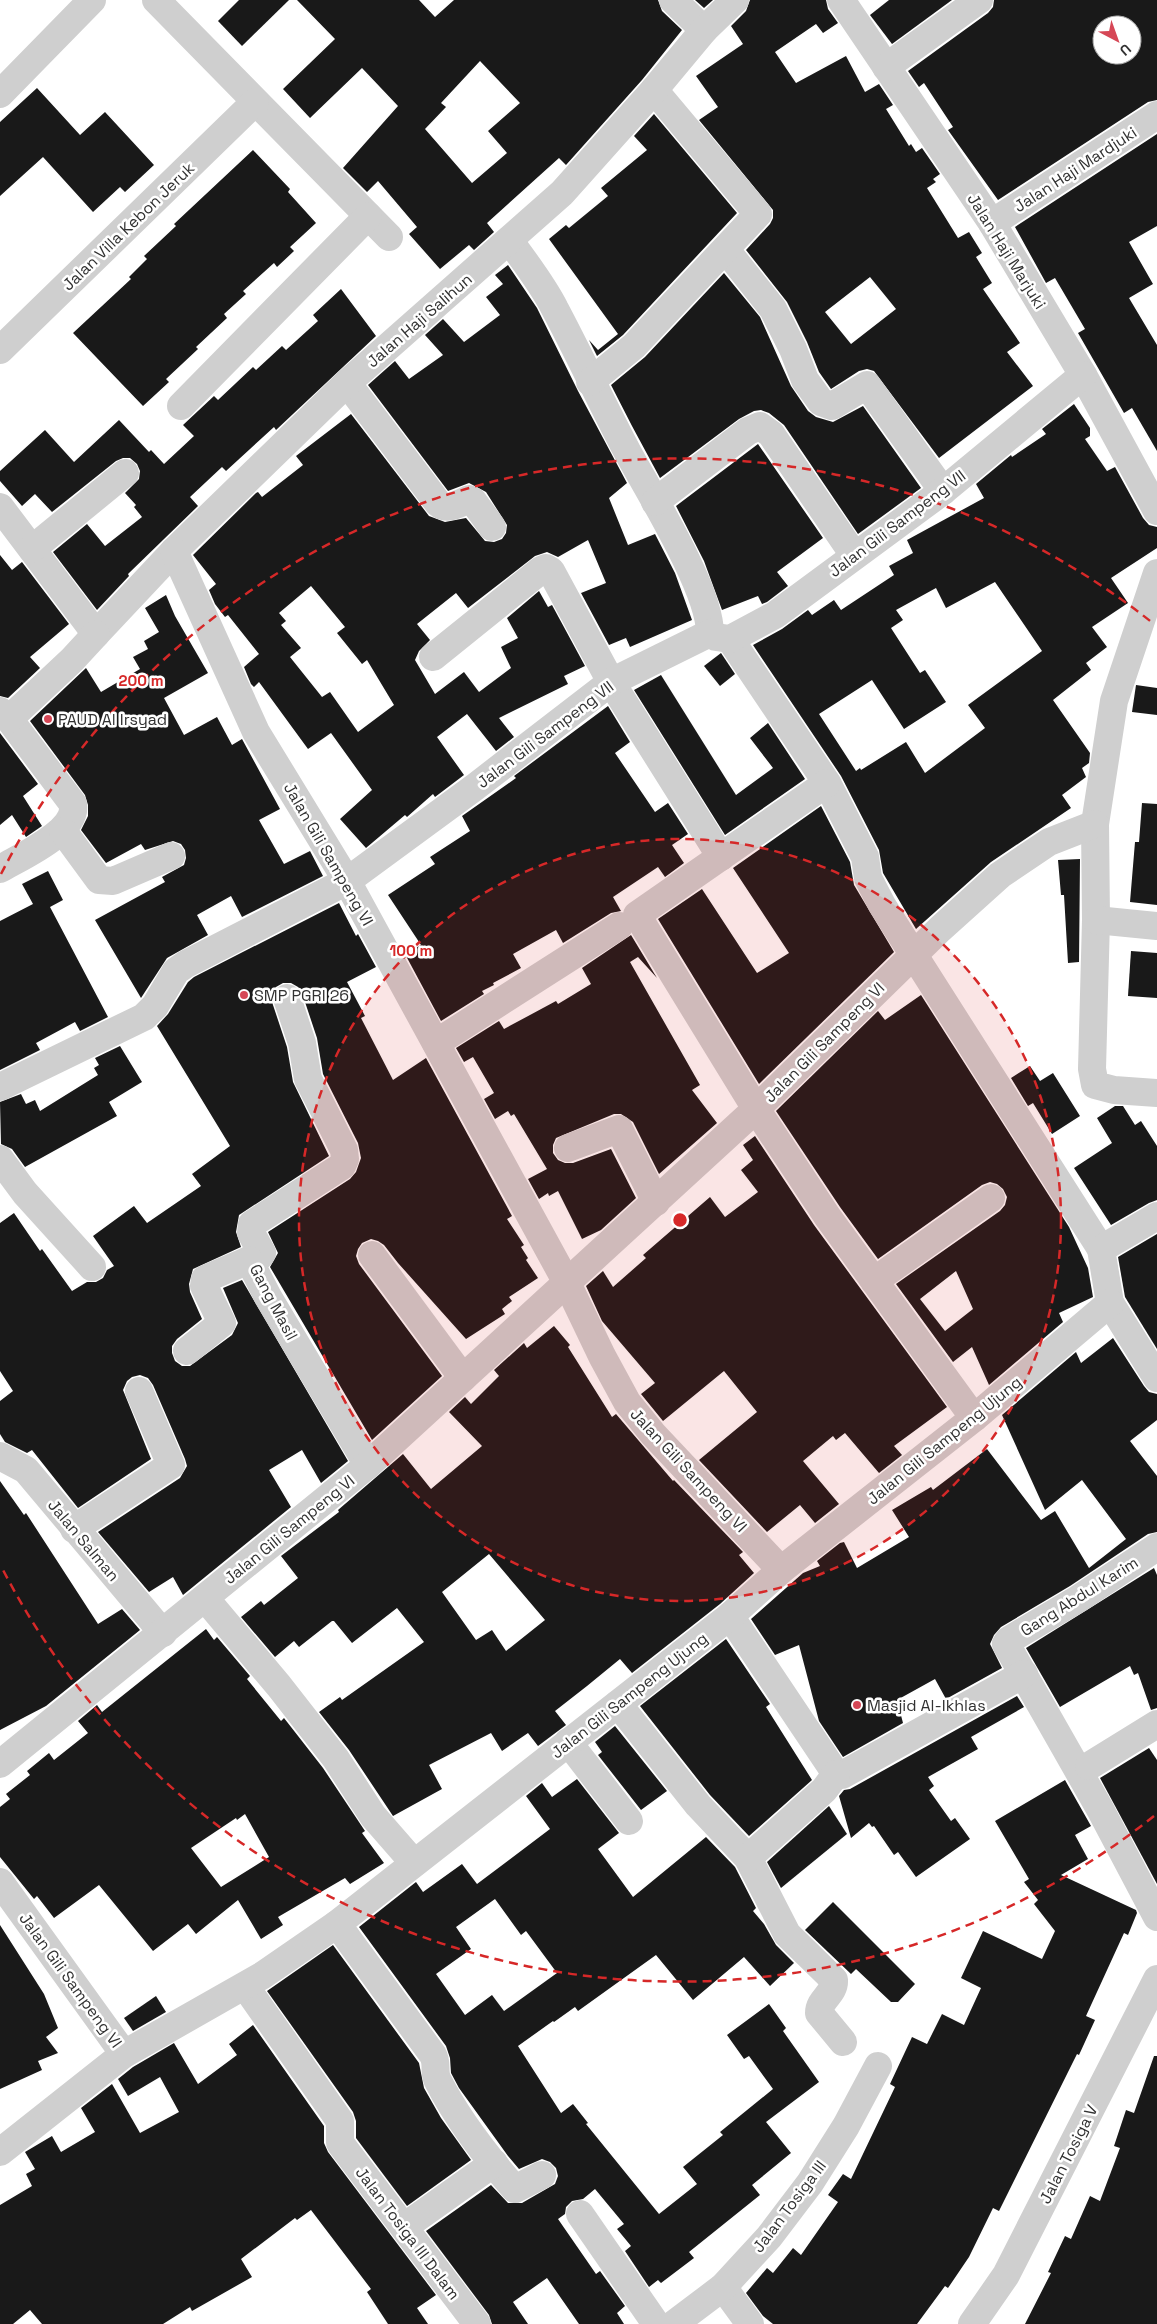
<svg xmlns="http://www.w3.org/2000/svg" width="1157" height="2324" font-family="'Space Grotesk',sans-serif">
  <rect width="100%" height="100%" fill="#fff"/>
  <g fill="#191919" fill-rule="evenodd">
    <polygon points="239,0 289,0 242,46 218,21"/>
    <path d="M297,0H419L435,17L454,0H658L662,11L682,30L642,80L566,165L559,158L487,223L494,232L474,250L469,245L440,269L409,234L417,227L378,181L367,192L343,168L398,106L362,68L310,118L283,89L335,39ZM480,61L520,103L488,131L507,153L472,183L425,129L446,107L441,103Z"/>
    <polygon points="695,0 713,0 704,8"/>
    <path d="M750,0H826L828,9L838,23L823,33L816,24L775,52L796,83L846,56L865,92L879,84L893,105L886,109L909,146L911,144L916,152L922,148L940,174L933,179L936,182L927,188L958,238L969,232L982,253L976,257L992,283L983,289L1020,343L1007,352L1033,386L939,458L874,371L867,369L859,371L831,389L819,372L807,342L787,302L746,250L770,224L773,218V210L699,120L718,107L696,76L743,44L731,26L746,11ZM870,277L896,309L851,344L825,312Z"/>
    <polygon points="889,0 952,0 892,44 870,15"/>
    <path d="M994,0H1157V100L1148,102L998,200L948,130L953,127L924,83L919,87L908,71L988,13L993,7ZM1102,25H1132V55H1102Z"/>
    <polygon points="37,88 80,135 105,112 154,165 125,192 120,187 93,212 43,157 0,196 0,122"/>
    <polygon points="654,114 737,213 623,335 597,356 589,340 598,350 618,334 549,239 566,225 569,228 608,196 601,188 647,150 634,136"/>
    <polygon points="1157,134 1157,226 1129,242 1153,284 1129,298 1157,345 1157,451 1132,408 1124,413 1078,333 1085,329 1055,278 1046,283 1015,227"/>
    <polygon points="253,150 290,189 288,192 316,223 290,247 294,251 277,267 274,263 243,291 246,294 224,314 227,318 196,347 198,349 166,379 169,382 143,406 73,333 131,279 129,277 147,259 144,256 176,226 174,224"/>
    <path d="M508,265L537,308L578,391L627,483L609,498L628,545L655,534L675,573L692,620L630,647L626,638L609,645L581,593L606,583L588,540L558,557L547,552L535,556L468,608L456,593L417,624L430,640L419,651L415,660L435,694L464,672L479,692L511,668L501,647L518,638L507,618L539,591L548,607L552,605L585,666L564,676L568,684L499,718L514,737L496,751L467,714L437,737L464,775L435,797L433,794L407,817L405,815L366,848L340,819L372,790L331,733L308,749L259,682L254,687L251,684L244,667L259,654L228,615L225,617L215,604L209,590L216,584L193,555L256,493L258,492L262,497L303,465L296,456L351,414L429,516L445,522L466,518L485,541L494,542L502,539L506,533L507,525L486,492L469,483L448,491L368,385L395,361L409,379L443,355L425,335L443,319L464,342L500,315L486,297L503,284L495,275ZM311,586L345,627L337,633L362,664L367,660L394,705L358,732L330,692L322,697L290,657L301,648L281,625L286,621L279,613Z"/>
    <polygon points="724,273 760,317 791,386 808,411 816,417 833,422 863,406 921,488 858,534 784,425 769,413 761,410 754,411 739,419 660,478 632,426 611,385 645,357"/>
    <polygon points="341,289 376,336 276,430 274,427 226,471 222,467 190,497 198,506 128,574 129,576 97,610 53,552 87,524 105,546 142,517 134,507 136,505 125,493 139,479 140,471 137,464 130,458 123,458 116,461 52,512 35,494 22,506 0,481 0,471 45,430 74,462 119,420 149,452 151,450 164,464 194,436 183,425 214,396 218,400 253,367 256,370 282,346 286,350 318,321 313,315"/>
    <path d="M1074,404L1090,428V436L1085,439L1107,471L1115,467L1143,518L1149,525L1157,527V548L1111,578L1128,603L1092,627L1107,647L1086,663L1091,670L1053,700L1090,753L1089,763L1082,768L1086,777L1062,795L1071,808L991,862L916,929L883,873L879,850L841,776L753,645L782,629L808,610L812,615L834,600L841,610L894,575L889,566L913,553L907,540L984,498L976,484L1011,455L1012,457L1046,434L1042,429ZM995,582L1042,651L968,705L985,728L925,773L906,742L861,770L860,768L856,771L819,714L872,680L904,729L946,702L925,670L920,673L891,628L903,620L896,610L936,588L946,608Z"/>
    <polygon points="758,444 823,538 777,572 788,586 767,602 762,604 758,596 722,610 704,561 676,506"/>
    <polygon points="0,555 12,570 22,562 69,624 30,657 40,668 8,698 0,696"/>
    <polygon points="166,595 175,616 208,673 164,698 184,735 217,717 232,745 242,739 280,809 259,820 284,864 310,851 323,876 242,917 231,896 197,915 208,935 167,958 141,998 95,920 165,882 162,877 184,865 186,858 185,850 181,844 173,841 145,850 141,844 106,863 81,830 88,816 88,805 85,795 30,721 86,668 101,692 140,669 133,657 148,649 144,641 159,632 145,608"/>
    <polygon points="721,653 735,674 720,686 704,666"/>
    <polygon points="661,675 736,795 773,768 750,738 768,723 805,779 725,835 634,690"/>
    <polygon points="1136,685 1157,688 1157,715 1132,712"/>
    <polygon points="608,706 630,742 615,753 655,812 668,803 688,834 672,845 684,863 665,877 658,867 613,897 621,911 611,913 563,943 556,930 513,954 521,968 493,983 494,985 482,991 484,994 441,1021 405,954 421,945 388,895 435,864 430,857 470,831 462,816 516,778 514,776"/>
    <polygon points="0,733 38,784 23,796 42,826 26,837 12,815 0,825"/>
    <polygon points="1142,803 1157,804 1157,905 1130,902 1135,842 1139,842"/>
    <polygon points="821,806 850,862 854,885 894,952 759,1084 658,919 702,889 757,973 789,953 733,868"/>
    <polygon points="1080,859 1079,962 1068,963 1064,895 1061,895 1058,860"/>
    <polygon points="48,871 63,900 50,907 108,1017 80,1031 75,1022 36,1043 40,1050 0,1070 0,921 33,904 22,884"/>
    <polygon points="339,903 356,936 358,934 376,967 347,982 365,1016 361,1018 393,1080 426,1058 512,1216 507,1219 524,1245 521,1247 528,1258 526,1260 538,1278 509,1297 512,1301 502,1309 505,1314 466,1339 398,1263 384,1245 378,1241 371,1239 362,1243 358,1249 356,1256 359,1264 442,1376 372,1440 270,1267 278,1253 268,1232 350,1179 356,1172 361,1158 358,1143 323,1074 317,1038 302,993 298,987 291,983 283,983 276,987 272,994 272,1002 287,1047 293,1082 329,1156 239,1215 236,1232 241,1247 193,1269 189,1284 190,1292 202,1319 177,1339 172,1346 172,1353 175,1361 182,1366 190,1366 232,1335 238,1323 223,1288 242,1280 348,1461 321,1483 302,1450 269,1470 291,1507 183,1595 173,1577 149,1592 98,1532 180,1478 187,1466 185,1459 153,1385 148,1378 140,1375 132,1377 127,1381 123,1390 151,1459 78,1508 32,1450 27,1453 5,1442 0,1434 0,1401 13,1391 0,1371 0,1223 14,1213 40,1251 42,1249 72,1291 87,1282 96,1282 103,1278 107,1270 114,1266 93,1236 134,1206 147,1223 201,1186 192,1174 230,1146 157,1026 168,1014 188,982 194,977"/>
    <polygon points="631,935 657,978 638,957 630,962 700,1085 692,1090 717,1123 659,1174 633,1122 621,1114 614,1114 556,1138 553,1145 553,1153 558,1160 565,1163 573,1163 611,1149 636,1198 601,1230 582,1239 558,1191 549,1196 548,1193 539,1199 528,1179 547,1169 514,1114 511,1116 508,1111 495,1119 484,1099 494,1093 473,1057 464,1062 456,1048 499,1021 504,1029 556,1001 558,1004 591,984 582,968"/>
    <polygon points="1131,951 1157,953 1157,998 1128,996"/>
    <path d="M921,995L1069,1227L1088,1268L1093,1297L1059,1313L1063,1322L989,1385L972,1347L953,1362L896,1284L1000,1211L1005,1205L1007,1197L1003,1189L997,1184L990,1182L982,1185L878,1259L840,1207L776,1111L878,1011L885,1020ZM956,1271L973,1309L945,1331L920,1299Z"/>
    <polygon points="120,1046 142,1082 109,1102 117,1116 25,1167 12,1149 1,1144 0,1102 21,1094 26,1104 35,1100 40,1111 98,1075 94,1068 99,1065 95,1058"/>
    <polygon points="1030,1066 1040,1081 1053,1073 1080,1116 1052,1134 1033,1103 1028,1106 1011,1078"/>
    <polygon points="1115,1106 1123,1106 1135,1125 1141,1121 1157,1146 1157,1200 1149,1203 1111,1225 1074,1168 1112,1143 1097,1118"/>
    <polygon points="755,1136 814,1225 947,1407 894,1446 902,1455 879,1473 845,1433 836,1440 833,1436 803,1461 839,1504 815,1523 800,1505 767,1532 699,1460 757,1412 724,1371 663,1421 641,1394 655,1383 602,1321 586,1286 603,1271 613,1287 646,1258 643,1255 710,1197 725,1217 758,1192 741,1170 753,1160 743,1145"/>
    <polygon points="1157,1234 1157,1349 1125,1297 1118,1257"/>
    <path d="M554,1326L570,1345L568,1347L612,1417L616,1414L673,1481L674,1480L743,1552L739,1555L754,1573L720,1604L632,1673L620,1659L587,1686L555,1711L566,1725L538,1746L528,1733L502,1751L491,1733L429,1765L442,1789L393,1816L349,1750L319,1712L340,1697L342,1700L424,1642L397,1608L352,1643L334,1621H332L299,1647L294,1641L275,1657L241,1617L261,1601L264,1605L298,1578L281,1556L339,1512L338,1510L403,1454L431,1489L482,1446L449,1412L465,1397L471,1404L499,1376L494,1370L524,1343L527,1348ZM489,1554L545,1620L506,1651L492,1630L476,1640L442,1592Z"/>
    <polygon points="1113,1338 1144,1386 1149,1392 1157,1394 1157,1420 1130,1441 1157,1476 1157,1532 1148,1534 1070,1586 1001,1627 994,1635 990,1644 1002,1668 946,1699 935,1679 897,1700 903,1723 843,1757 819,1721 799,1645 775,1655 751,1619 803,1573 820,1566 817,1561 840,1543 844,1542 857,1568 909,1537 892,1510 931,1487 933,1490 987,1449 1041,1520 1055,1511 1089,1568 1126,1539 1082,1480 1045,1510 1002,1415 1076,1352 1081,1363"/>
    <polygon points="0,1481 24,1515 26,1513 98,1624 122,1609 140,1630 46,1706 0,1730"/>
    <polygon points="1154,1568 1157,1575 1157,1708 1151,1710 1138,1673 1134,1675 1130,1666 1060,1707 1026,1648"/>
    <path d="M206,1629L214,1640L217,1637L250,1676L247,1679L281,1721L284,1718L323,1768L365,1831L362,1833L384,1863L350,1884L345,1878L278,1917L283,1925L261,1939L238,1900L196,1934L188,1924L153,1951L99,1885L54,1918L37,1896L34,1899L0,1857V1807L10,1799L6,1794L30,1775L27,1771L49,1753L54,1760L88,1733L78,1721L97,1705L102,1712ZM245,1814L269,1857L221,1887L191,1848L236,1818L237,1820Z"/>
    <polygon points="726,1639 770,1704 766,1707 812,1780 749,1836 710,1795 640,1706"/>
    <polygon points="1017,1696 1024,1707 971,1737 978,1749 928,1777 934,1786 929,1790 951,1821 955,1818 970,1839 916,1877 898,1852 894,1855 874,1826 872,1827 869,1823 851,1838 839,1796 844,1790 850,1789"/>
    <polygon points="615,1726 667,1791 641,1810 598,1755 602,1752 595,1742"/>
    <polygon points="1149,1748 1157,1760 1157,1884 1100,1778"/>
    <path d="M577,1779L619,1833L598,1849L633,1897L706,1837L735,1867L756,1908L753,1911L764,1924L776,1945L794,1963L770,1986L744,1957L693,2000L656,1955L578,2011L575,2007L554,2022L553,2021L518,2046L561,2113L573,2104L588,2123L586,2124L659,2214L697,2184L683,2167L723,2135L720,2132L773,2089L749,2056L744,2059L727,2035L769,2004L786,2028L783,2031L819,2082L766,2122L791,2153L752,2185L760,2195L689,2252L694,2258L661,2283L658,2280L649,2287L625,2251L631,2246L617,2229L624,2224L595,2189L583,2199L572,2201L566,2207L565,2214L558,2219L596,2274L600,2271L625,2306L617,2313L624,2324H579L547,2278L513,2302L528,2324H492L489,2315L426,2231L491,2185L508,2203H522L555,2184L558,2176L556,2168L550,2162L542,2159L519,2169L508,2156L459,2088L451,2073L450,2058L446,2046L359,1927L416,1882L423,1892L462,1864L477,1884L550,1829L526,1796L542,1783L552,1797ZM495,1899L521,1935L526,1931L557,1973L504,2011L492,1995L465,2015L436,1974L471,1949L456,1927Z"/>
    <polygon points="1065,1780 1091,1826 1075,1835 1088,1859 1061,1875 1136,1910 1137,1913 1128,1935 1124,1933 1086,2016 1095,2020 1079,2055 1077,2054 999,2211 993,2208 969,2257 948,2288 945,2286 917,2324 773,2324 763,2316 746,2293 767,2268 773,2273 793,2248 801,2255 838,2202 828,2195 843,2174 851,2179 895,2087 890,2084 912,2037 927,2044 942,2014 964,2025 981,1988 961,1978 983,1931 1042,1959 1055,1931 1034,1904 1038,1900 1024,1882 1029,1879 995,1821"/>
    <polygon points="829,1806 847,1834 781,1888 767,1862"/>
    <polygon points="833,1902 915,1984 898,2002 891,2002 856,1969 851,1974 805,1930"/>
    <polygon points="0,1925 44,1994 58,2028 46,2037 58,2053 38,2061 42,2070 0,2089"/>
    <polygon points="333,1945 419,2063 424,2088 441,2118 471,2160 407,2206 356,2138 356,2121 353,2112 267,1991"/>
    <polygon points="156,1996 166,2012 133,2031 124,2018"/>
    <polygon points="253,2025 324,2126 324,2143 328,2152 436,2295 417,2308 428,2324 388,2324 367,2292 371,2289 311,2210 297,2220 295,2218 241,2259 252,2277 192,2311 190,2307 163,2324 42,2324 30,2310 13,2324 0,2324 0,2205 32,2186 26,2174 35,2169 25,2152 52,2136 61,2152 95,2132 81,2108 112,2084 140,2133 179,2112 160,2077 128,2096 118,2079 133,2067 174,2043 198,2084 237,2055 229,2044"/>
    <polygon points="1154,2056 1157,2056 1157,2324 1025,2324 1051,2273 1048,2272 1065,2236 1071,2239 1090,2196 1100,2201 1120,2148 1114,2146 1126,2110 1134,2113"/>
  </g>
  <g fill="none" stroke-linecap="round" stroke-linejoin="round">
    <g stroke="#cfcfcf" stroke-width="28">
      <polyline points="156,0 389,237"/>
      <polyline points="673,0 704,30"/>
      <polyline points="841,0 992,223 1083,375 1157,511"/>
      <polyline points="886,67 979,0"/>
      <polyline points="0,94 92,0"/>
      <polyline points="992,223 1157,115"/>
      <path d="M509,240C525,262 543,285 555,309C580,356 602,404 627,451C649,492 710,589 710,633"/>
      <polyline points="726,250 773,309 793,349 805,380 821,402 832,406 867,385 943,491"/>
      <polyline points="0,350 255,102"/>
      <polyline points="590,382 634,346 758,214 654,90"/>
      <path d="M347,383L438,503C447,511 459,504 469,499L473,501L492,527"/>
      <polyline points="181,406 368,216"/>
      <polyline points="655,502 748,431 760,426 771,434 854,555"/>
      <polyline points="0,507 96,634 174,551 347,383 562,193 654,90 704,30 735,0"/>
      <polyline points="32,549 125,473"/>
      <polyline points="174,551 256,732 347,881 567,1283 602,1356 627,1402 653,1434 781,1570"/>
      <polyline points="1157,573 1114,701 1095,824 1096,920 1092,1069 1095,1085 1114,1090 1157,1093"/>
      <polyline points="730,639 827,783 865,857 868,878 882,905 1101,1249"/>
      <polyline points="433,657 541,570 546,568 551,571 611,682 721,857"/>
      <path d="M0,711L9,719L73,804C78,832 20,857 0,869"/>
      <polyline points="9,719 72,660 96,634"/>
      <polyline points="827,783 637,915 756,1109 827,1216 974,1418"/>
      <polyline points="63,831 99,880 113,881 171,856"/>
      <polyline points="1096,920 1157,926"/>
      <polyline points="287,998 302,1043 308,1079 344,1150 345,1159 342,1166 252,1224 251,1233 262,1253 260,1256 249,1260 268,1297 368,1465"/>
      <polyline points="436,1043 619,926"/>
      <polyline points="0,1087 144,1017 155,1006 176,971 186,964 347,881 475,787 611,682 710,633 716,637 730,639 775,615 943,491 1083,375"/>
      <polyline points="568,1148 619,1129 656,1202"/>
      <polyline points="0,1159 25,1193 92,1267"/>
      <polyline points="1157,1216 1101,1249 1110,1303 1157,1378"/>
      <polyline points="372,1255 463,1378"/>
      <polyline points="874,1281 991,1198"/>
      <polyline points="187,1351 222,1323 204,1286 205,1279 249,1260"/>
      <polyline points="0,1456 26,1470 163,1633"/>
      <polyline points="74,1529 171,1465 139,1391"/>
      <polyline points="1157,1547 1078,1599 1009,1640 1006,1644 1100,1809 1157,1917"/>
      <polyline points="205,1598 279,1686 336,1759 373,1816 414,1863"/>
      <polyline points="730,1616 836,1774 842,1775 1024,1674"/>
      <path d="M618,1704L698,1805L748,1858L787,1934L834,1980C835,1994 819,1999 819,2013L843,2042"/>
      <polyline points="568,1742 629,1821"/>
      <polyline points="0,1764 368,1465 756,1109 940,929 1000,875 1049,842 1095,824"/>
      <polyline points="1089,1766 1157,1724"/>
      <polyline points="748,1858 824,1790 836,1774"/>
      <polyline points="0,1882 124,2054"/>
      <path d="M337,1924L433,2055C438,2064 433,2072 438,2081C458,2120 486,2156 515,2189L542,2175"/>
      <polyline points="245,1986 340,2121 340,2143 477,2324"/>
      <polyline points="0,2152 124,2054 263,1975 337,1924 730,1616 781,1570 974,1418 1110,1303"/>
      <polyline points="580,2214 656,2324"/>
      <polyline points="404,2227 494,2163"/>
      <polyline points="723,2287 750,2324"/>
      <polyline points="674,2324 723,2287 769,2237 810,2183 846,2126 878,2066"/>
      <polyline points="972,2324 1006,2275 1157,1979"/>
    </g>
  </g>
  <circle cx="680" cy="1220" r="381" fill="#d62828" fill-opacity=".12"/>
  <g fill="none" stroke="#d62828" stroke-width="2.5" stroke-dasharray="9 6">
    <circle cx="680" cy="1220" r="381"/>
    <path d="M1154 1816A762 762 0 0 1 1 1566M1 874A762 762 0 0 1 1154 624"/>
  </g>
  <g fill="#d64756" stroke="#fff" stroke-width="2">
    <circle cx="48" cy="719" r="5"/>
    <circle cx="244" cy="995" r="5"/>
    <circle cx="857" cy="1705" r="5"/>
  </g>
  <g text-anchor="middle" stroke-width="5" stroke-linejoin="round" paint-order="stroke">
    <g font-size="16" fill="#323232" stroke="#fff">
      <text transform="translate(1075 169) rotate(-33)" y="6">Jalan Haji Mardjuki</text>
      <text transform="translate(128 226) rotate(-44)" y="6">Jalan Villa Kebon Jeruk</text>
      <text transform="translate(1007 251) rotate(58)" y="6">Jalan Haji Marjuki</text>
      <text transform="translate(419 320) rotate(-41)" y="6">Jalan Haji Salihun</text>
      <text transform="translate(897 523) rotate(-37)" y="6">Jalan Gili Sampeng VII</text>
      <text transform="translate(545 734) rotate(-37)" y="6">Jalan Gili Sampeng VII</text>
      <text transform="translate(329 854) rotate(60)" y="6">Jalan Gili Sampeng VI</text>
      <text transform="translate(824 1042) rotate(-45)" y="6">Jalan Gili Sampeng VI</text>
      <text transform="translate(274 1302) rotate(62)" y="6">Gang Masil</text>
      <text transform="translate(944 1440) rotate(-39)" y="6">Jalan Gili Sampeng Ujung</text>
      <text transform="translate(689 1470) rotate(47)" y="6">Jalan Gili Sampeng VI</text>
      <text transform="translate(289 1529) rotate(-39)" y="6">Jalan Gili Sampeng VI</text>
      <text transform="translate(84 1540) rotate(50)" y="6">Jalan Salman</text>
      <text transform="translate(1079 1596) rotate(-32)" y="6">Gang Abdul Karim</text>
      <text transform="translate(629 1695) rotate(-38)" y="6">Jalan Gili Sampeng Ujung</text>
      <text transform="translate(71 1980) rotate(54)" y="6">Jalan Gili Sampeng VI</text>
      <text transform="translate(1068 2154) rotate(-63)" y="6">Jalan Tosiga V</text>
      <text transform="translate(789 2206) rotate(-53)" y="6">Jalan Tosiga III</text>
      <text transform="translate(408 2233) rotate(53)" y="6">Jalan Tosiga III Dalam</text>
    </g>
    <g font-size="16" fill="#323232" stroke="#fff" text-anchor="start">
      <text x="58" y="725">PAUD Al Irsyad</text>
      <text x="254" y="1001">SMP PGRI 26</text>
      <text x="867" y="1711">Masjid Al-Ikhlas</text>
    </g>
  </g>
  <circle cx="680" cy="1220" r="8" fill="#d62828" stroke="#fff" stroke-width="2.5"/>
  <g font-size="15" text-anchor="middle" font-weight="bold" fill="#d62828" stroke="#fff" stroke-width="5" stroke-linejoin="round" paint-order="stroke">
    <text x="141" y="686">200 m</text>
    <text x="411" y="956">100 m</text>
  </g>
  <g transform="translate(1117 40) rotate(139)"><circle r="24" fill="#ffffff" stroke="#adadad"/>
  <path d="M0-4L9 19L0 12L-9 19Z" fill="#d64756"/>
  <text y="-8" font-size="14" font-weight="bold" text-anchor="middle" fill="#323232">U</text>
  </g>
</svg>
